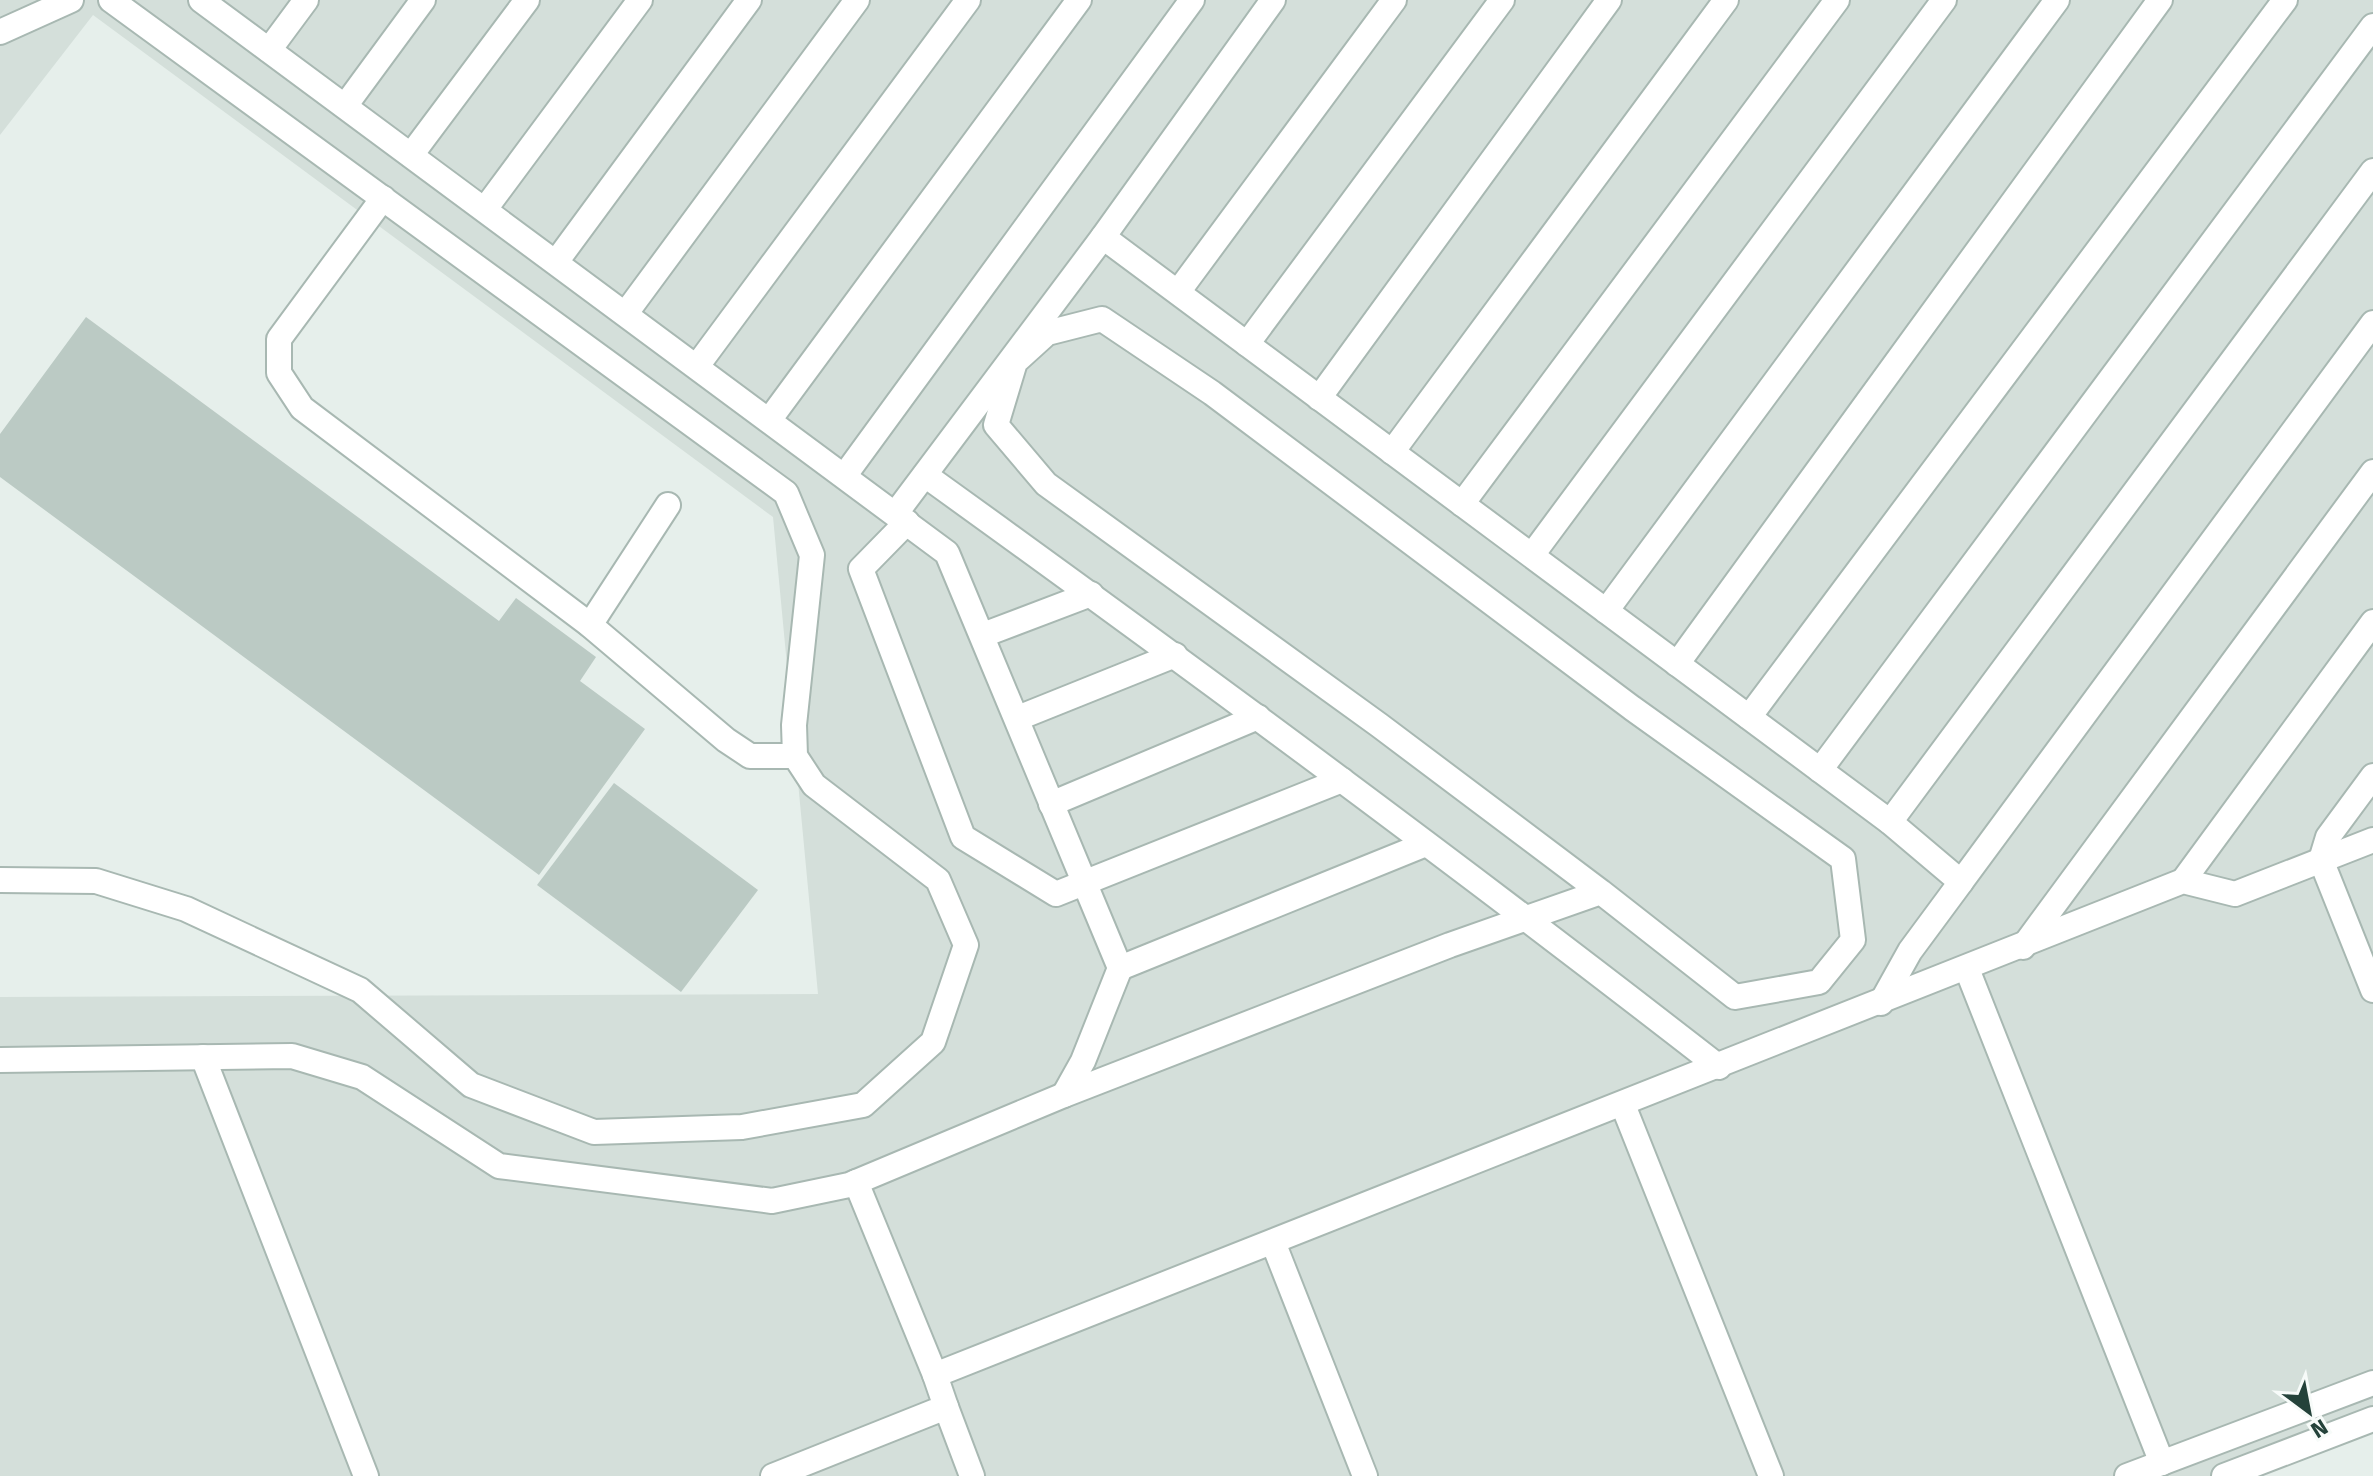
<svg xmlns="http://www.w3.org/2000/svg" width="2373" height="1476" font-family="'Fira Sans',sans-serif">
  <rect width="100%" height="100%" fill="#e6efeb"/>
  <polygon fill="#d4dfda" points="0,0 2373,0 2373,1417 2237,1476 0,1476 0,997 818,994 773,517 93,15 0,135"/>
  <g fill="#bbcac4">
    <polygon points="86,317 499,621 516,598 596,657 580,681 645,729 539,875 0,477 0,434"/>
    <polygon points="614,783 758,890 681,992 537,885"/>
  </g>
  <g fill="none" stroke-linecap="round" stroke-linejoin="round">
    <defs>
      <g id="lane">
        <polyline points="201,0 947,553 1120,968 1083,1061 1064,1095"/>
        <polyline points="0,32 71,0"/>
        <polyline points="269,50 306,0"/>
        <polyline points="345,106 423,0"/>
        <polyline points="411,155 527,0"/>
        <polyline points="383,198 279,339 279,373 302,408 590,625 726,740 750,756 795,756"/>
        <polyline points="485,209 640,0"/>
        <polyline points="1103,237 1890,822 1961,882 1910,951 1881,1003"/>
        <polyline points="556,262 749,0"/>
        <polyline points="1178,292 1394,0"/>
        <polyline points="626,313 857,0"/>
        <polyline points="1247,344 1502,0"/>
        <polyline points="697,366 968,0"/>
        <polyline points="1319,398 1609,0"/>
        <polyline points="770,419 1079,0"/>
        <polyline points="1392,452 1726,0"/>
        <polyline points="845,475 1192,0"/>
        <path d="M925,475C1193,668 1458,864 1719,1067"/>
        <polyline points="1462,504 1837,0"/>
        <polyline points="896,513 1103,237 1273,0"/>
        <polyline points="907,522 861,569 963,837 1056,894 1342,780"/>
        <polyline points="1532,555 1944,0"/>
        <polyline points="1606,611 2057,0"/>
        <polyline points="590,625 668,505"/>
        <polyline points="983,635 1091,594"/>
        <polyline points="1677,664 2160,0"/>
        <polyline points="1749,717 2285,0"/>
        <polyline points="1018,718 1175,655"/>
        <polyline points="1820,770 2373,26"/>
        <polyline points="2373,776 2328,837 2321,860 2373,990"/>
        <polyline points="1051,804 1258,717"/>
        <polyline points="1890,822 2373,171"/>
        <polyline points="0,880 96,881 186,909 360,990 471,1085 594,1132 742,1127 863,1105 933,1042 966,945 938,880 814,785 795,756 794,725 812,555 786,493 111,0"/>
        <polyline points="2183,881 2373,622"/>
        <polyline points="1961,882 2373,323"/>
        <polyline points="2023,947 2373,472"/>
        <polyline points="1120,968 1426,844"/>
        <polyline points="1967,969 2162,1463"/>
        <polyline points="203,1057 366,1476"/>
        <polyline points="0,1060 292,1056 362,1077 499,1166 772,1201 849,1185 1064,1095 1450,945 1601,892 1735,997 1819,982 1853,940 1843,859 1632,708 1212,393 1102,319 1047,333 1015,362 996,425 1046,484 1379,725 1601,892"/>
        <polyline points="1623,1105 1771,1476"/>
        <polyline points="856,1182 935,1375"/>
        <polyline points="1273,1242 1365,1476"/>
        <polyline points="946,1407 972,1476"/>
        <polyline points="773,1476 946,1407 935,1375 2183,881 2235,894 2373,840"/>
        <polyline points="2127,1476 2373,1383"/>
        <polyline points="2224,1476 2373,1419"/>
      </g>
    </defs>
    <use href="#lane" stroke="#a8b8b2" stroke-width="28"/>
    <use href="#lane" stroke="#fff" stroke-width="24"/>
  </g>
  <g transform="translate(2309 1412) rotate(148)" stroke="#f7fbf9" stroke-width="6" paint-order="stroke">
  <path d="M0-6L14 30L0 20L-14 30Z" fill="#24423a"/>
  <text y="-12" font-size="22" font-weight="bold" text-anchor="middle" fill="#24423a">N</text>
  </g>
</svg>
